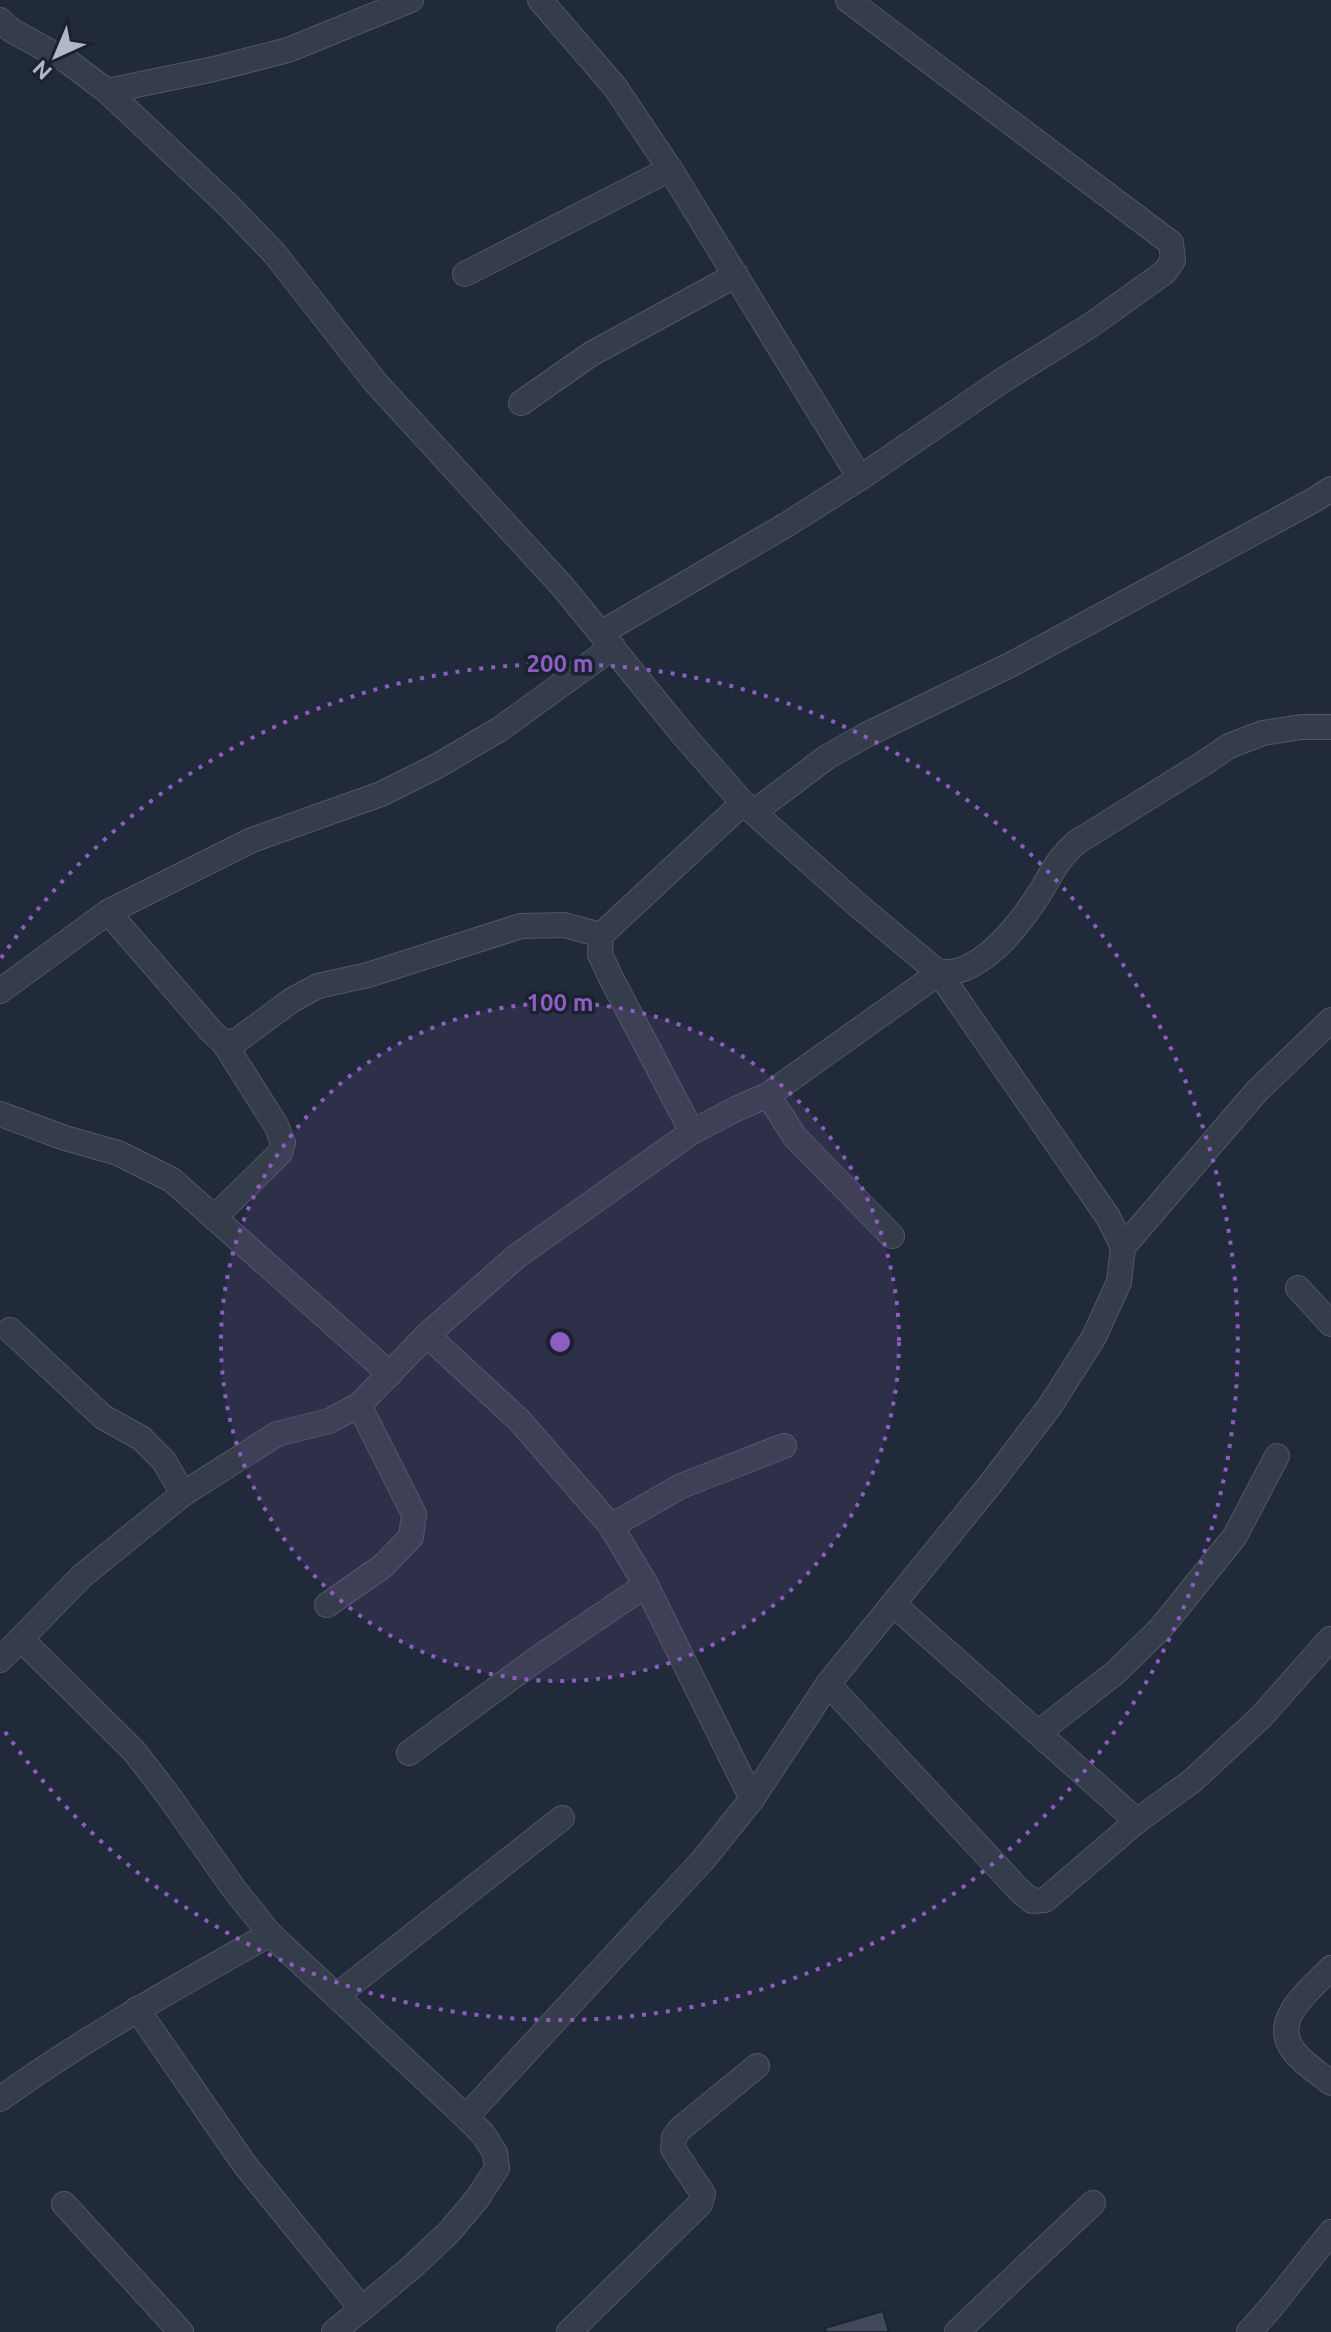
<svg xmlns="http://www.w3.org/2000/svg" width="1331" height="2332" font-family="Ubuntu,sans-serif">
  <rect width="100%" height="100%" fill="#212a3a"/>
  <polygon fill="#40495c" stroke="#1c2331" stroke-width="2" points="883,2311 889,2332 826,2332 825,2328"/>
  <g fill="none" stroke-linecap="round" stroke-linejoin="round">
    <defs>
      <g id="minor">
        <polyline points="540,0 615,87 670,169 860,478"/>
        <polyline points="0,20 11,30 67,61 107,91 229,206 275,254 376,383 563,587 685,737 743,803 860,907 939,973 1108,1217 1123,1247 1119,1282 1094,1337 1050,1406 992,1482 828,1684 752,1799 703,1860 466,2117"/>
        <polyline points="107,91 214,69 288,50 411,0"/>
        <polyline points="465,274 670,169"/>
        <polyline points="521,403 591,354 736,275"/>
        <polyline points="601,633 786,525 860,478 1003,380 1091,325 1165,272 1173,260 1171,243 848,0"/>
        <polyline points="754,812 827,757 866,735 1012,664 1314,500 1331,489"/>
        <polyline points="108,912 212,1032 224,1043 238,1040 292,1000 318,986 368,975 521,926 564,925 601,935"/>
        <polyline points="0,991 108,912 252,840 381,794 437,766 500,729 613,647"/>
        <polyline points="768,1095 795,1137 892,1236"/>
        <polyline points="0,1114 65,1138 118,1153 172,1180 390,1374"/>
        <polyline points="692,1132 610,976 600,954 601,935 743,803"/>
        <polyline points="214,1218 280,1153 283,1143 276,1125 224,1043"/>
        <polyline points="1123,1247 1257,1091 1331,1020"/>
        <polyline points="1298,1288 1331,1324"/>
        <polyline points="10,1330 103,1417 141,1438 164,1461 183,1494"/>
        <polyline points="427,1335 520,1421 611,1526 646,1585 752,1799"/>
        <polyline points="611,1526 681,1486 784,1446"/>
        <polyline points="893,1604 1137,1821"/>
        <polyline points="327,1605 383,1566 411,1537 414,1514 359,1405"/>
        <polyline points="21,1639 134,1751 168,1795 234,1889 270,1934 466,2117 483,2134 495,2153 497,2168 477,2199 449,2232 412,2267 334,2332"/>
        <path d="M0,1660L83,1575L183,1494L277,1434L329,1421L359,1405L427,1335L517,1256L692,1132L736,1109L768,1095L939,973C946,972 956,972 963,969C995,957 1024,918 1041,891C1053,871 1058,858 1077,842L1204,763L1229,746L1263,733L1301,727H1331"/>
        <polyline points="828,1684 1019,1890 1032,1901 1045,1900 1137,1821 1192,1781 1262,1716 1330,1639"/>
        <polyline points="1038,1733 1116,1672 1161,1628 1235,1536 1277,1456"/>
        <polyline points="409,1753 538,1658 646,1585"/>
        <path d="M1331,1968C1311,1989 1270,2019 1293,2050C1302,2063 1319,2073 1331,2083"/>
        <polyline points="336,1996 562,1818"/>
        <polyline points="137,2009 245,2165 362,2309"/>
        <path d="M0,2099C86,2037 178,1986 270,1934"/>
        <polyline points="64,2204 181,2332"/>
        <polyline points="569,2332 700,2204 703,2194 673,2149 674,2137 680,2129 757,2066"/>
        <polyline points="957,2332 1093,2203"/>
        <polyline points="1249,2332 1273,2305 1331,2232"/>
      </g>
    </defs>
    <use href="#minor" stroke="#505765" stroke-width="26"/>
    <use href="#minor" stroke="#353c4a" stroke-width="24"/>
  </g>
  <circle cx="560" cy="1342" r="339" fill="#8e5dc1" fill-opacity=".12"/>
  <g fill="none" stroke="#8e5dc1" stroke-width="4" stroke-dasharray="4 8">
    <circle cx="560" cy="1342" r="339"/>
    <path d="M1 958A678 678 0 1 1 1 1726"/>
  </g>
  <circle cx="560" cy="1342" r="12" fill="#8e5dc1" stroke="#1a212f" stroke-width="4"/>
  <g font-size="24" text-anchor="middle" font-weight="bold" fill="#8e5dc1" stroke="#1a212f" stroke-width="7" stroke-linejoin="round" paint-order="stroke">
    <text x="560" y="672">200 m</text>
    <text x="560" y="1011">100 m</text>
  </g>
  <g transform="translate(56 56) rotate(224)" stroke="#1a212f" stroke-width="6" paint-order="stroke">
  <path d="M0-6L14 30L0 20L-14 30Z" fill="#b0b7c6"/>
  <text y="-12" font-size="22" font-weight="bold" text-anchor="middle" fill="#b0b7c6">N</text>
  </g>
</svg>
